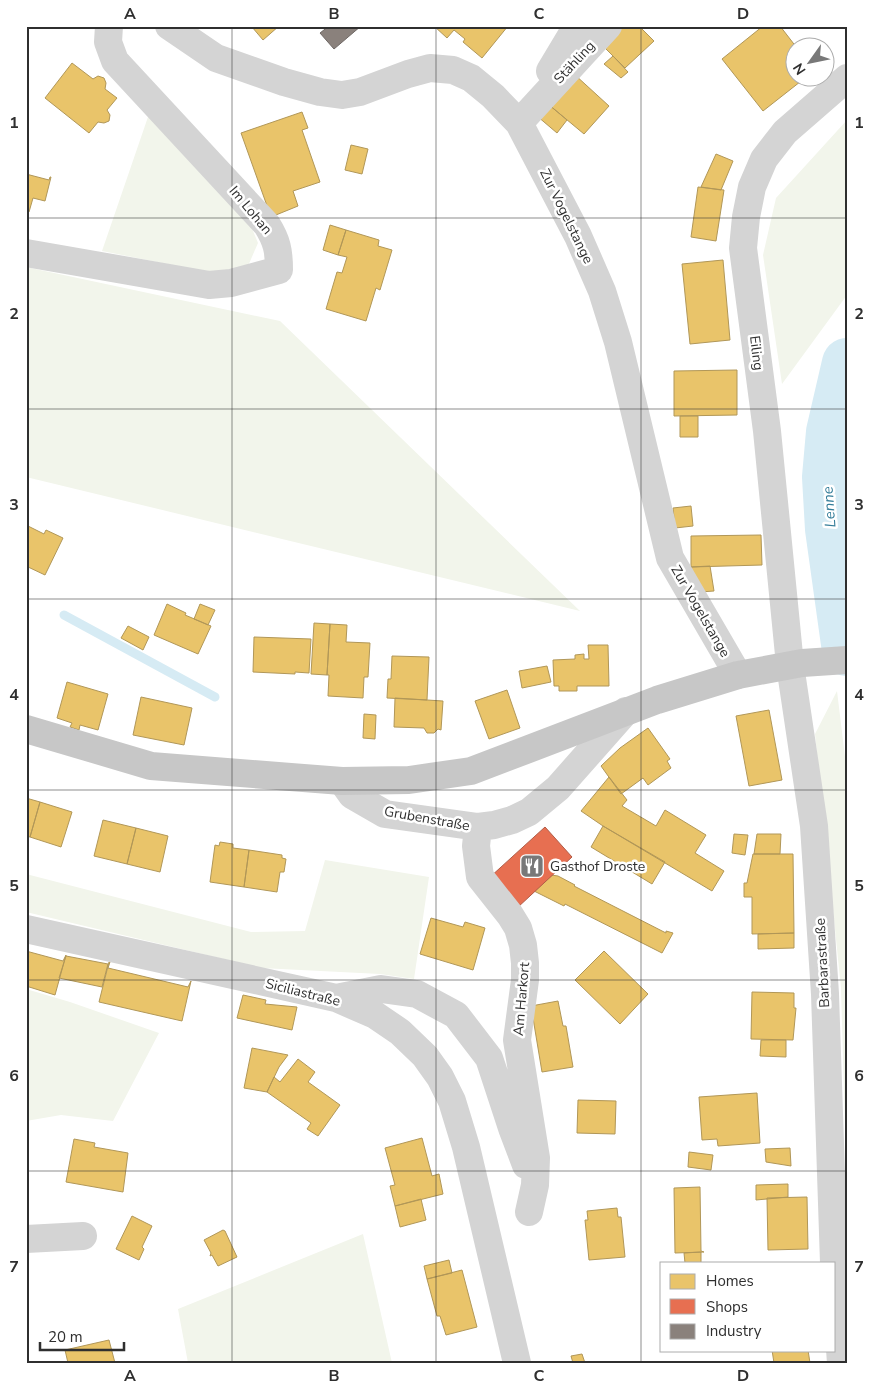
<svg xmlns="http://www.w3.org/2000/svg" width="873" height="1389" font-family="'Nunito Sans',sans-serif">
<style>
.green{fill:#f2f5eb}
.homes{fill:#e9c46a;stroke:#b19758}
.shops{fill:#e76f51;stroke:#b05c47}
.industry{fill:#8a817c;stroke:#6f6865}
.lines{fill:none;stroke-linecap:round;stroke-linejoin:round}
.stream{stroke:#d6ebf4;stroke-width:9}
.river{stroke:#d6ebf4;stroke-width:50}
.minor{stroke:#d4d4d4;stroke-width:28}
.major{stroke:#c7c7c7;stroke-width:28}
.grid{fill:none;stroke:#2f2f2f;stroke-width:1;stroke-opacity:0.55}
.labels{text-anchor:middle;stroke-width:5;stroke-linejoin:round;paint-order:stroke}
.street-label{font-size:14px;fill:#2f2f2f;stroke:#fff}
.poi-label{font-size:14px;fill:#2f2f2f;stroke:#fff;text-anchor:start}
.water-label{font-size:15px;font-style:italic;fill:#347d99;stroke:#fff}
.neatline{fill:none;stroke:#2f2f2f;stroke-width:2}
.grid-label{font-size:16px;text-anchor:middle;font-weight:bold;fill:#2f2f2f}
</style>
<rect width="100%" height="100%" fill="#fff"/>
<path class="green" d="M149,114L246,214L258,243L248,266L217,274L102,251Z
M847,120V295L782,384L763,255L776,198Z
M26,267L280,321L580,611L26,477Z
M837,691L847,773V1195L841,988L815,734Z
M325,860L429,877L414,979L380,974L261,968L26,912V874L251,932L305,931Z
M26,989L70,1002L159,1033L113,1121L61,1115L26,1121Z
M363,1234L392,1363H188L178,1309Z"/>
<path class="homes" d="M253,26H279L263,40L252,27Z
M434,26H508L482,58L463,42L465,39L454,30L447,38Z
M622,26H639L654,41L625,68L602,45Z
M763,26H780L797,48L796,78H805L763,111L722,59Z
M613,56L628,72L621,78L604,64Z
M72,63L93,79L98,76L104,78L106,83L105,89L117,98L107,110L110,115L109,121L104,123L98,122L89,133L45,98Z
M574,74L609,106L584,134L548,104Z
M548,104L567,120L557,133L537,116Z
M302,112L308,128L302,130L320,182L293,191L298,206L271,217L241,133Z
M351,145L368,149L362,174L345,170Z
M716,154L733,161L721,190L701,187Z
M26,174L49,180L50,177H51L45,201L33,198L29,212H26Z
M698,187L724,190L716,241L691,237Z
M330,225L346,230L338,255L323,250Z
M346,230L379,240L378,246L392,250L380,290L376,288L366,321L326,309L337,272L342,273L347,257L338,255Z
M723,260L730,340L690,344L682,264Z
M737,370V415L674,416V371Z
M680,416H698V437H680Z
M691,506L693,526L675,528L673,508Z
M26,525L44,534L46,530L63,538L45,575L26,566Z
M761,535L762,565L691,567V536Z
M710,566L714,591L700,592L694,585L691,567Z
M167,604L186,613L185,615L211,626L198,654L154,635Z
M200,604L215,610L208,625L194,619Z
M314,623L330,624L327,675L311,674Z
M330,624L347,625L346,642L370,643L368,677H364L363,698L328,696L329,675H327Z
M128,626L149,637L143,650L121,638Z
M254,637L311,639L309,673L295,672V674L253,672Z
M588,645H608L609,686H577V691H559V686H554L553,660L575,659V655L584,654V659H589Z
M392,656L429,657L427,700L387,698L388,679H391Z
M547,666L551,682L522,688L519,671Z
M67,682L108,694L98,730L80,725L79,730L70,727L72,723L57,718Z
M507,690L520,728L489,739L475,701Z
M141,697L192,708L184,745L133,735Z
M395,698L443,701L441,730L438,729L434,733H427L424,728L394,727Z
M769,710L782,780L749,786L736,716Z
M364,714L376,715L375,739L363,738Z
M648,728L670,759L667,761L671,768L648,785L643,778L621,794L601,766L620,748Z
M609,777L627,800L622,806L656,826L665,810L706,835L695,853L724,871L712,891L603,826L581,811Z
M26,798L40,802L30,837L26,836Z
M40,802L72,812L61,847L30,837Z
M103,820L136,828L127,864L94,856Z
M603,826L665,862L652,884L591,847Z
M136,828L168,836L160,872L127,864Z
M734,834L748,835L745,855L732,853Z
M757,834H781L780,854H754Z
M220,842L233,844V848L249,850L244,887L210,882L215,845L219,846Z
M249,850L282,855V858L286,859L284,872H280L277,892L244,887Z
M753,854H793L794,933L752,934V897H744V883H747Z
M551,875L558,876L575,885L574,886L666,933V931L673,933L662,953L565,904L564,906L534,891Z
M431,918L463,927L465,922L485,928L473,970L420,954Z
M794,933V948L758,949V934Z
M26,951L63,961L66,955L55,995L26,986Z
M604,951L648,994L620,1024L575,980Z
M66,956L108,964L102,987L59,978Z
M109,962H110L108,968L188,987L191,981L182,1021L99,1002Z
M752,992L794,993V1008H796L793,1040L751,1039Z
M243,995L266,1000L265,1004L297,1007L292,1030L237,1018Z
M558,1001L563,1026H566L573,1067L542,1072L531,1006Z
M761,1040H786V1057L760,1056Z
M252,1048L288,1055L279,1067L267,1092L244,1088Z
M298,1059L315,1072L308,1082L340,1105L318,1136L307,1129L311,1123L267,1092L274,1077L280,1082Z
M757,1093L760,1143L718,1146L717,1139L702,1140L699,1097Z
M578,1100L616,1101L615,1134L577,1133Z
M422,1138L432,1176L439,1174L443,1194L395,1206L390,1186L395,1185L385,1148Z
M74,1139L95,1143L94,1147L128,1153L123,1192L66,1182Z
M790,1148L791,1166L766,1162L765,1149Z
M689,1152L713,1155L711,1170L688,1167Z
M788,1184V1197L756,1200V1185Z
M700,1187L701,1251L704,1252L675,1253L674,1188Z
M807,1197L808,1249L768,1250L767,1198Z
M421,1199L426,1220L400,1227L395,1206Z
M617,1208L618,1217H621L625,1257L589,1260L585,1220H588L587,1211Z
M132,1216L152,1226L142,1247L144,1249L139,1260L116,1249Z
M223,1230L225,1231L237,1257L218,1266L212,1255L210,1256L211,1253L204,1240Z
M701,1252V1263H685L684,1253Z
M449,1260L452,1273L427,1279L424,1266Z
M462,1270L477,1327L446,1335L440,1316H437L427,1279Z
M109,1340L115,1363H68L65,1350Z
M772,1350H808L810,1363H774Z
M582,1354L585,1363H573L571,1356Z"/>
<path class="shops" d="M545,827L572,857L517,908L489,878Z"/>
<path class="industry" d="M329,26H361L334,49L320,33Z"/>
<g class="lines">
<path class="stream" d="M64,615L215,697"/>
<path class="river" d="M847,363L831,432L827,477L830,529L847,651"/>
<path class="minor" d="M169,26L216,58L284,82L320,92L342,95L360,92L408,74L430,68L453,70L471,78L493,96L519,123L578,236L602,291L618,342L670,558L738,675
M550,71L577,26
M519,123L608,26
M26,253L209,285L231,283L279,270C279,251 277,241 267,225L115,61L108,42L109,26
M342,781L352,795L385,814L478,827L494,825L512,820L529,812L558,788L626,711
M478,827L476,846L480,877L510,915L518,928L523,945L525,963V980L517,1040L536,1158L535,1185L529,1212
M26,929L336,998L375,1015L400,1032L425,1056L440,1077L452,1101L466,1147L517,1363
M336,998L381,989L417,994L456,1015L489,1058L512,1128L526,1165
M26,1239L83,1236
M834,1263L825,994L814,826L790,665L767,431L743,248L746,217L752,187L764,159L785,132L847,78
M834,1265L841,1363"/>
<path class="major" d="M26,729L151,766L342,781L409,780L471,771L657,700L738,675L802,663L847,660"/>
</g>
<path class="grid" d="M232,26V1363M436,26V1363M641,26V1363M26,218H847M26,409H847M26,599H847M26,790H847M26,980H847M26,1171H847"/>
<defs>
<g id="restaurant-square" transform="scale(1.25)"><rect x="-9" y="-9" width="18" height="18" rx="4" fill="#787878" stroke="#fff"/><path d="M-5-6h1v4h1v-4h1v4h1v-4h1v5L-1.5 .5V6h-2V.5L-5-1ZM5-6V6H3V1.5H1.5Q1.5-4 5-6Z" fill="#fff"/></g>
</defs>
<g fill-rule="evenodd">
<use href="#restaurant-square" x="532" y="866"/>
</g>
<g class="labels">
<g class="street-label">
<text transform="translate(574 62) rotate(-47)" y="5">Stähling</text>
<text transform="translate(251 210) rotate(50)" y="5">Im Lohan</text>
<text transform="translate(567 216) rotate(64)" y="5">Zur Vogelstange</text>
<text transform="translate(757 353) rotate(83)" y="5">Eiling</text>
<text transform="translate(701 611) rotate(60)" y="5">Zur Vogelstange</text>
<text transform="translate(427 818) rotate(10)" y="5">Grubenstraße</text>
<text transform="translate(822 963) rotate(-93)" y="5">Barbarastraße</text>
<text transform="translate(303 992) rotate(14)" y="5">Siciliastraße</text>
<text transform="translate(521 999) rotate(-85)" y="5">Am Harkort</text>
</g>
<g class="poi-label">
<text x="550" y="871">Gasthof Droste</text>
</g>
<g class="water-label">
<text transform="translate(829 507) rotate(-94)" y="5">Lenne</text>
</g>
</g>
<rect width="873" height="1389" fill="none" stroke="#ffffff" stroke-width="55"/>
<rect x="660" y="1262" width="175" height="90" fill="#ffffff" stroke="#acacac"/>
<rect x="670" y="1274" width="25" height="15" fill="#e9c46a" stroke="#acacac"/>
<text x="706" y="1286" font-size="15" fill="#2f2f2f">Homes</text>
<rect x="670" y="1299" width="25" height="15" fill="#e76f51" stroke="#acacac"/>
<text x="706" y="1312" font-size="15" fill="#2f2f2f">Shops</text>
<rect x="670" y="1324" width="25" height="15" fill="#8a817c" stroke="#acacac"/>
<text x="706" y="1336" font-size="15" fill="#2f2f2f">Industry</text>
<g transform="translate(810 62) rotate(237)"><circle r="24" fill="#ffffff" stroke="#acacac"/>
<path d="M0-4L9 19L0 12L-9 19Z" fill="#787878"/>
<text y="-8" font-size="14" font-weight="bold" text-anchor="middle" fill="#2f2f2f">N</text>
</g>
<path d="M40 1342v8h84v-8" fill="none" stroke="#2f2f2f" stroke-width="2.5"/>
<text x="48" y="1342" font-size="15" fill="#2f2f2f" stroke="#ffffff" stroke-width="4" paint-order="stroke">20 m</text>
<rect x="28" y="28" width="818" height="1334" class="neatline"/>
<g class="grid-label">
<text x="130" y="19">A</text>
<text x="334" y="19">B</text>
<text x="539" y="19">C</text>
<text x="743" y="19">D</text>
<text x="14" y="128">1</text>
<text x="859" y="128">1</text>
<text x="14" y="319">2</text>
<text x="859" y="319">2</text>
<text x="14" y="510">3</text>
<text x="859" y="510">3</text>
<text x="14" y="700">4</text>
<text x="859" y="700">4</text>
<text x="14" y="891">5</text>
<text x="859" y="891">5</text>
<text x="14" y="1081">6</text>
<text x="859" y="1081">6</text>
<text x="14" y="1272">7</text>
<text x="859" y="1272">7</text>
<text x="130" y="1381">A</text>
<text x="334" y="1381">B</text>
<text x="539" y="1381">C</text>
<text x="743" y="1381">D</text>
</g>
</svg>
